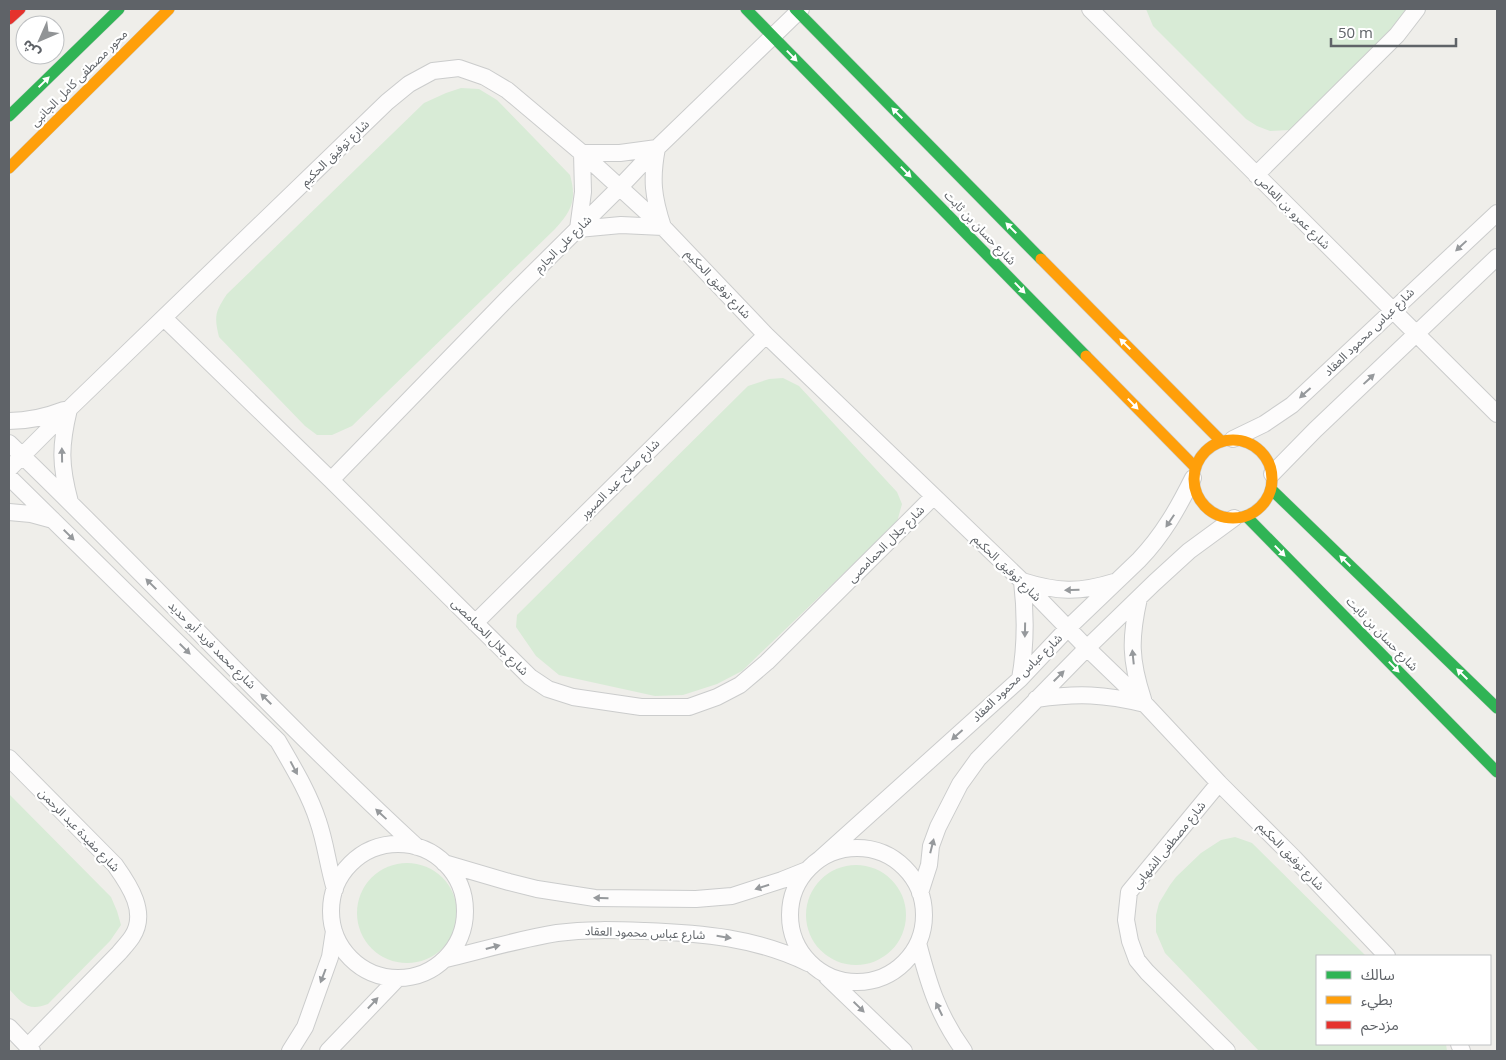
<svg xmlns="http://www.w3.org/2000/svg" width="1506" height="1060" font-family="'Open Sans','Noto Sans Arabic',sans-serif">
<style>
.green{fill:#d8ebd6}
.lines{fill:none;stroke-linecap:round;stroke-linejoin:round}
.street-casing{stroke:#cbcccc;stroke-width:18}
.fast-casing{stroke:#cacacb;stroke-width:12}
.slow-casing{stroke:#cacacb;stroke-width:12}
.jam-casing{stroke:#cacacb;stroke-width:12}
.street{stroke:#fdfcfc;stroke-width:16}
.fast{stroke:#30b455;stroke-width:11}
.slow{stroke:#ff9f0a;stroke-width:11}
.jam{stroke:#e5322d;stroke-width:11}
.oneway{fill:#fff}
.oneway2{fill:#96999c}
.labels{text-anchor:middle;stroke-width:4.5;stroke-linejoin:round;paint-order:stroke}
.street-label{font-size:12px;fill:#5f6368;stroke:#fff}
</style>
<rect width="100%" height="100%" fill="#efeeea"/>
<path class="green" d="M1146,9H1408L1405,17L1290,130L1270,131L1257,126L1246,119L1153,26Z
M461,88L479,89L497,100L570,175C577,200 572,210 555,229L352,426L332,435H317L305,426L219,337C214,316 215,312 227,294L424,103L446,93Z
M783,378L799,386L897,492L902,504L897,522L742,671L717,684L683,695L655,696L559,675L536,656L516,627L517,615L748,386L769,379Z
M9,794L111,897L117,911L121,925L110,941L48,1004C28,1012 22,1003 9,989Z
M1235,837L1252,843L1366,956H1317V1044H1446L1447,1051H1259L1165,953L1156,932V915L1159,903L1170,885L1176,877L1201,853L1221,840Z
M357 913a50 50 0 1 1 100 0a50 50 0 1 1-100 0Z
M806 915a50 50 0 1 1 100 0a50 50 0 1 1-100 0Z"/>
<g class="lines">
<g class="street-casing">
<path id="street" d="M1090,9L1497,414
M657,148C651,179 653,197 663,227L621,225L578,229L583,192L582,153H620Z
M1256,175L1397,35L1417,9
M164,318L331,480L530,677L548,689L573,697L641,707H689L717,697L740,685L767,662L933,497
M69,409C60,446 60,465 70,502
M9,421C29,421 46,417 64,410
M1233,439L1264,424L1292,405L1497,213
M9,443C147,575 276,717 417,847
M9,469L69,409L387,102L409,84L433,71L459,68L485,77L507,90L582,153L663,227L766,335L1022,581L1087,648L1145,704L1219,783L1293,857L1387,956
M1272,474L1315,430L1497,257
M9,477L278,741C293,767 309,793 318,821C326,844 328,867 335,889
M331,480L506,300L619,188L657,148L801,9
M9,512L31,514L53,520
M1139,598C1130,638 1130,660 1143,699
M475,623L766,335
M1020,679C1026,646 1026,615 1022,581C1057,592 1079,593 1114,582
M1036,699C1078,693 1104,694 1145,704
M9,758L115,865C130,886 148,913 132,937C128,943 123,948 119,953L27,1047
M1219,783L1129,892L1126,920L1130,941L1137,960L1147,972L1227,1051
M331 911a67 67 0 1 1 134 0a67 67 0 1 1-134 0Z
M790 915a67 67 0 1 1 134 0a67 67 0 1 1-134 0Z
M820,859L1020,679L1068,628L1139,560C1163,535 1178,508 1193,478
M444,863L509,882L537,889L595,898L696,899L732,896L782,880L807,870
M920,893L929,865L931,846L938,827L960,784L978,759L1087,648L1154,583L1189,551L1234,518
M918,943C929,985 938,1015 964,1051
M446,959C483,950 520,939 557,933C587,929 615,930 645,931C702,933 757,938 808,963
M827,977L904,1051
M9,1027L32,1051
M1459,1044L1462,1051
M290,1051L305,1027L330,957L334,931
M328,1051L397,979"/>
</g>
<g class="fast-casing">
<path id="fast" d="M746,9L1086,356
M795,9L1041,259
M9,116L119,9
M1271,489L1497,708
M1246,516L1497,772"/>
</g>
<g class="slow-casing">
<path id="slow" d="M9,168L169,9
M1041,259L1221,441
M1086,356L1195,467
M1194 479a39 39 0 1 1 78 0a39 39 0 1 1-78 0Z"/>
</g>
<g class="jam-casing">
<path id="jam" d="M9,19L20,9"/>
</g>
<use href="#street" class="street"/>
<use href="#fast" class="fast"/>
<use href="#slow" class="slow"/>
<use href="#jam" class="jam"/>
</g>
<defs><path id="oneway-solid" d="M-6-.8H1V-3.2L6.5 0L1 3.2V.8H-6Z" transform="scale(1.25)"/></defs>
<g class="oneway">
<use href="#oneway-solid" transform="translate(792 56) rotate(46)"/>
<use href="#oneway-solid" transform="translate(44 82) rotate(-44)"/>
<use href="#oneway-solid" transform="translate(897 113) rotate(-135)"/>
<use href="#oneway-solid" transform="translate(906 172) rotate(46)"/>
<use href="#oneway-solid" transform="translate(1011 228) rotate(-135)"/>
<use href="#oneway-solid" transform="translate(1020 288) rotate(46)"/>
<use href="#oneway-solid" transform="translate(1125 344) rotate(-135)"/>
<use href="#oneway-solid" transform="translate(1133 404) rotate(46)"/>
<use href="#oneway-solid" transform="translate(1280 551) rotate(46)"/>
<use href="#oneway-solid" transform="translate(1345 561) rotate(-136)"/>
<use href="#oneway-solid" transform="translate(1394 667) rotate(46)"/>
<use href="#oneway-solid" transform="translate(1462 674) rotate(-136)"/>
</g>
<g class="oneway2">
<use href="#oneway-solid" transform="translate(1461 246) rotate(137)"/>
<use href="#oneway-solid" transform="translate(1369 379) rotate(-43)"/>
<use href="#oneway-solid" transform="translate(1305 393) rotate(138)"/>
<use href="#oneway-solid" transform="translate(62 455) rotate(-91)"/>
<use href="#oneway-solid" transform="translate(1170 521) rotate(124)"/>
<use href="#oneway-solid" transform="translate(69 535) rotate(45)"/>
<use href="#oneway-solid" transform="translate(151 584) rotate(-135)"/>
<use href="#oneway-solid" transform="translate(1072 590) rotate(179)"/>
<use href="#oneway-solid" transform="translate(1025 630) rotate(91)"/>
<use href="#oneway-solid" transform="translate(185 649) rotate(45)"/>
<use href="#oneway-solid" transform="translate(1133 657) rotate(-96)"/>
<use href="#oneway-solid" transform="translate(1059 676) rotate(-45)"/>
<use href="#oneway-solid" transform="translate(266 699) rotate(-135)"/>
<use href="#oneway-solid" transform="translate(957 735) rotate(138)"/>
<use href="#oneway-solid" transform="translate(294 768) rotate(62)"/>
<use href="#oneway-solid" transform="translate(381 814) rotate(-137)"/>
<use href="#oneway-solid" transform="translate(932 846) rotate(-76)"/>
<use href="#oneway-solid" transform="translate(762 887) rotate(162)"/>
<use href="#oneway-solid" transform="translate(601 898) rotate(-178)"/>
<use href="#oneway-solid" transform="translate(724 937) rotate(9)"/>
<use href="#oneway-solid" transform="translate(493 947) rotate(-15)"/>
<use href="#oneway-solid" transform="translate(323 976) rotate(111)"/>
<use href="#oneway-solid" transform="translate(373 1003) rotate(-47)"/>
<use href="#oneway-solid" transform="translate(859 1007) rotate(44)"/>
<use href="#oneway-solid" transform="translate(939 1009) rotate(-116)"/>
</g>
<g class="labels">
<g class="street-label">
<text transform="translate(79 78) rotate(-45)" y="4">محور مصطفى كامل الجانبى</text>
<text transform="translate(335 153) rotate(-44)" y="4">شارع توفيق الحكيم</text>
<text transform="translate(1293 212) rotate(45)" y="4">شارع عمرو بن العاص</text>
<text transform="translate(980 228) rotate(46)" y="4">شارع حسان بن ثابت</text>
<text transform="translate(563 244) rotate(-45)" y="4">شارع على الجارم</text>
<text transform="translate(718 284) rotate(47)" y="4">شارع توفيق الحكيم</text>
<text transform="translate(1369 332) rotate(-44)" y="4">شارع عباس محمود العقاد</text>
<text transform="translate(620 479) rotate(-45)" y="4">شارع صلاح عبد الصبور</text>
<text transform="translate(886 544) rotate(-45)" y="4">شارع جلال الحمامصى</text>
<text transform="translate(1007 568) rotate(44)" y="4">شارع توفيق الحكيم</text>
<text transform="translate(1382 634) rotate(46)" y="4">شارع حسان بن ثابت</text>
<text transform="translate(490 637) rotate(45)" y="4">شارع جلال الحمامصى</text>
<text transform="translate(212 645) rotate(45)" y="4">شارع محمد فريد أبو حديد</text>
<text transform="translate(1017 678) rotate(-44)" y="4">شارع عباس محمود العقاد</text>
<text transform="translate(79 830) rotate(46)" y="4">شارع مفيدة عبد الرحمن</text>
<text transform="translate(1169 845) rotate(-51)" y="4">شارع مصطفى الشهابى</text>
<text transform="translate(1291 856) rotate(46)" y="4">شارع توفيق الحكيم</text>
<text transform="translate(645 933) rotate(2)" y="4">شارع عباس محمود العقاد</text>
</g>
</g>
<rect width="1506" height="1060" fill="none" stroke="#5f6368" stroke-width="20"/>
<rect x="1316" y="955" width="175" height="90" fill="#ffffff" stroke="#bfc1c3"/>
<rect x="1326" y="971" width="25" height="8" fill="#30b455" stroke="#bfc1c3"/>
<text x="1361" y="980" font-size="15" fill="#5f6368">سالك</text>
<rect x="1326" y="996" width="25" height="8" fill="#ff9f0a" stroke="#bfc1c3"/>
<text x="1361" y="1005" font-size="15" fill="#5f6368">بطيء</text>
<rect x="1326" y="1021" width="25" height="8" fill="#e5322d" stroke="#bfc1c3"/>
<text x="1361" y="1030" font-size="15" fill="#5f6368">مزدحم</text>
<g transform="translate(40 40) rotate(225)"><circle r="24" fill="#ffffff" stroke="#bfc1c3"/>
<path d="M0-4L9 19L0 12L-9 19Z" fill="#919496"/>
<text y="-8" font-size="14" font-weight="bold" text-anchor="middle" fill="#5f6368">ش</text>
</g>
<path d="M1331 38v8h125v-8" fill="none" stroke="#5f6368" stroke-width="2.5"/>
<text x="1338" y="38" font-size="15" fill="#5f6368" stroke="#ffffff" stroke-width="4" paint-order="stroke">50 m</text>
</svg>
